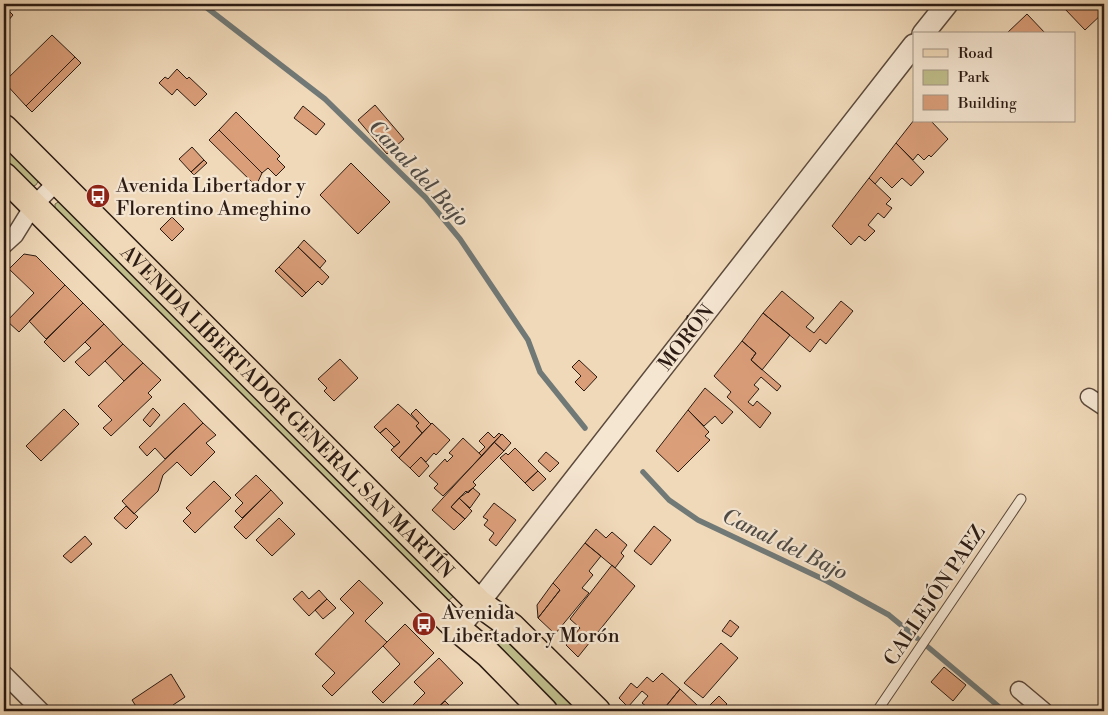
<svg xmlns="http://www.w3.org/2000/svg" width="1108" height="715" font-family="'Libre Bodoni',serif">
<style>
.green{fill:#bfbe8b;stroke:#756c4f}
.lines{fill:none;stroke-linecap:round;stroke-linejoin:round}
.stream{stroke:#717977;stroke-width:5.5}
.building{fill:#da9e79;stroke:#2b1b13}
.service-casing{stroke:#5c4a3c;stroke-width:11}
.minor-casing{stroke:#5c4a3c;stroke-width:19}
.tertiary-casing{stroke:#5c4a3c;stroke-width:24}
.primary-casing{stroke:#2b1b13;stroke-width:29}
.service{stroke:#f5e6d2;stroke-width:9}
.minor{stroke:#f5e6d2;stroke-width:16}
.tertiary{stroke:#f5e6d2;stroke-width:21}
.primary{stroke:#f0d9b9;stroke-width:26}
.labels{text-anchor:middle;stroke-width:4.5;stroke-linejoin:round;paint-order:stroke}
.poi-label{font-size:20px;fill:#2b1b13;stroke:#f5e6d2;text-anchor:start}
.street-label{font-size:20px;fill:#2b1b13;stroke:#f5e6d2}
.water-label{font-size:21px;font-style:italic;fill:#4e4a45;stroke:#f5e6d2}
</style>
<rect width="100%" height="100%" fill="#f0d9b9"/>
<filter id="stains"><feTurbulence type="fractalNoise" baseFrequency=".004" numOctaves="4"/><feColorMatrix values="0 0 0 0 .2 0 0 0 0 .09 0 0 0 0 .02 0 0 0 .5 -.17"/></filter>
<radialGradient id="worn" r=".72"><stop offset=".6" stop-color="#630" stop-opacity="0"/><stop offset="1" stop-color="#630" stop-opacity=".3"/></radialGradient>
<path class="green" d="M4,141L39,180L36,185L30,187L4,160Z
M60,201L455,595L448,601L55,211V204Z
M495,628L580,711H560L489,640L488,632Z"/>
<g class="lines">
<path class="stream" d="M202,4L325,99L426,198L460,239L528,340L540,372L585,428
M643,472L669,500L698,520L827,581L889,615L917,638
M928,647L1004,711"/>
</g>
<path class="building" d="M1068,4H1100L1104,12L1085,30L1064,8Z
M7,9L13,15L7,22L4,19V13Z
M1027,14L1046,34H1006Z
M52,35L75,57L26,106L4,82Z
M75,57L81,63L32,112L26,106Z
M177,69L187,79L189,77L207,94L195,106L177,89L172,95L159,83L165,77L168,79Z
M375,105L404,139L387,154L358,120Z
M303,106L325,124L316,135L294,118Z
M236,112L280,156L277,159L285,167L276,176L268,168L262,173L219,130Z
M914,120L931,121L948,139L931,157L929,155L924,160L918,154L913,160L896,143Z
M219,130L262,173L256,186L209,140Z
M896,143L924,172L911,186L902,178L892,188L881,177L875,184L869,178Z
M192,147L204,160L191,172L179,159Z
M204,160L207,163L194,175L191,172Z
M351,163L390,202L358,234L320,195Z
M869,178L891,199L886,204L892,208L884,218L878,213L868,225L875,231L865,241L859,236L851,245L832,226Z
M172,217L184,229L172,241L160,229Z
M304,240L326,261L320,268L298,247Z
M298,247L329,277L322,285L318,281L306,293L279,267Z
M24,254L36,256L65,285L19,332L7,321L34,293L9,269Z
M279,267L306,293L302,297L275,271Z
M65,285L83,303L46,339L29,321Z
M782,291L814,318L806,327L814,333L841,301L853,311L826,344L820,339L810,352L763,313Z
M83,303L104,324L64,362L44,342Z
M763,313L790,335L762,370L751,360L756,353L742,341Z
M104,324L123,344L89,376L75,362L91,348L85,342Z
M742,341L756,353L751,360L781,386L777,391L761,377L754,385L759,389L748,402L753,406L757,401L771,413L760,428L727,397L731,392L714,376Z
M123,344L143,363L124,381L105,361Z
M340,359L358,378L334,401L324,391L327,388L318,379Z
M579,360L597,377L584,391L575,382L581,376L572,367Z
M143,363L161,380L148,393L152,397L111,436L103,428L112,420L98,406Z
M705,388L733,412L722,424L715,416L704,426L688,410Z
M184,403L203,423L165,459L155,448L147,456L139,447Z
M398,404L419,423L416,426L422,433L399,458L391,450L400,442L386,428L380,433L374,427Z
M153,408L160,415L150,427L143,420Z
M64,409L79,424L41,461L26,446Z
M416,409L431,424L422,433L416,426L419,423L411,414Z
M688,410L709,432L705,436L710,440L678,472L656,451Z
M203,423L216,435L206,443L215,452L191,476L177,462L163,475L158,491L134,514L122,501Z
M432,423L450,440L436,455L434,453L426,462L421,457L410,468L399,458Z
M386,428L400,442L394,447L380,433Z
M488,432L494,438L499,433L501,435L482,456L479,453L485,447L479,441Z
M502,434L511,443L504,451L494,442Z
M463,438L482,456L443,496L434,488L438,484L429,476L445,459L447,462L453,456L449,453Z
M494,442L504,451L473,482L476,485L468,493L466,491L451,507L465,519L454,530L432,510Z
M515,448L538,471L525,483L500,458L506,453L508,455Z
M546,452L559,463L550,472L538,461Z
M421,457L429,466L419,477L410,468Z
M538,471L546,479L533,491L525,483Z
M256,475L271,490L242,518L235,511L243,503L235,495Z
M214,481L231,498L195,533L183,521L191,513L186,508Z
M473,488L480,494L470,508L459,498Z
M271,490L283,503L246,539L234,527Z
M459,498L472,511L465,519L451,507Z
M494,503L516,520L496,546L489,540L494,533L484,525L488,520L483,517Z
M126,506L138,517L126,529L114,518Z
M279,518L295,534L272,556L256,540Z
M654,526L671,540L651,565L634,551Z
M596,529L606,538L612,532L627,545L621,553L624,556L615,568L585,543Z
M85,536L92,544L71,563L63,556Z
M585,543L601,556L589,571L593,575L582,588L589,593L555,634L538,618L560,590L553,583Z
M612,565L635,586L578,657L566,645L580,628L570,619Z
M359,580L383,603L365,621L387,642L332,696L322,686L335,673L315,654L354,613L340,599Z
M553,583L560,590L538,618L537,605Z
M319,590L327,599L309,616L293,599L302,591L309,599Z
M327,599L336,608L323,619L315,610Z
M730,620L739,627L731,637L722,631Z
M405,624L434,653L383,703L372,692L400,664L383,646Z
M721,643L738,658L703,698L684,683Z
M439,658L463,683L434,711H407L425,693L414,682Z
M944,667L966,685L953,701L931,682Z
M662,673L680,689L662,711H652L642,703L648,696L642,691L628,707L619,698L631,683L637,688L647,677L653,682Z
M171,674L185,697L173,705L177,711H139L132,700Z
M680,689L697,705L691,711H662Z
M719,696L727,704L720,711H704Z
M445,701L455,711H435Z"/>
<g class="lines">
<g class="service-casing">
<path id="service" d="M877,711L1021,499"/>
</g>
<g class="minor-casing">
<path id="minor" d="M4,245L15,235L33,206L57,182
M1089,397L1104,407
M4,674L41,711
M1019,690L1044,711"/>
</g>
<g class="tertiary-casing">
<g id="tertiary">
<path d="M923,34L947,4"/>
<path id="s1" d="M458,629L914,45"/>
</g>
</g>
<g class="primary-casing">
<g id="primary">
<path id="s2" d="M4,128L479,603L512,627L597,711"/>
<path d="M4,176L458,629L488,654L544,711"/>
</g>
</g>
<use href="#service" class="service"/>
<use href="#minor" class="minor"/>
<use href="#tertiary" class="tertiary"/>
<use href="#primary" class="primary"/>
</g>
<defs>
<g id="bus-disc" transform="scale(1.25)"><circle r="9.5" fill="#8f2418" stroke="#f5e6d2"/><path d="M-5-6H5V4H4V6H2V4H-2V6H-4V4H-5ZM-3.5-4V0h7V-4ZM-3.5 1.2v1.5H-2V1.2ZM2 1.2v1.5H3.5V1.2Z" fill="#fff"/></g>
</defs>
<g fill-rule="evenodd">
<use href="#bus-disc" x="98" y="196"/>
<use href="#bus-disc" x="424" y="624"/>
</g>
<g class="labels">
<g class="poi-label">
<text x="116" y="192">Avenida Libertador y<tspan x="116" dy="23">Florentino Ameghino</tspan></text>
<text x="442" y="619">Avenida<tspan x="442" dy="23">Libertador y Morón</tspan></text>
</g>
<g class="street-label">
<text dy="7" stroke="none"><textPath href="#s1" startOffset="370">MORÓN</textPath></text>
<text dy="7" stroke="none"><textPath href="#s2" startOffset="401">AVENIDA LIBERTADOR GENERAL SAN MARTÍN</textPath></text>
<text transform="translate(934 595) rotate(-56)" y="7">CALLEJÓN PAEZ</text>
</g>
<g class="water-label">
<text transform="translate(419 173) rotate(47)" y="7">Canal del Bajo</text>
<text transform="translate(785 544) rotate(26)" y="7">Canal del Bajo</text>
</g>
</g>
<rect width="1108" height="715" fill="none" stroke="#f0d9b9" stroke-width="20"/>
<rect x="5" y="5" width="1098" height="705" fill="none" stroke="#2b1b13" stroke-width="2.5"/>
<rect x="10" y="10" width="1088" height="695" fill="none" stroke="#2b1b13"/>
<rect x="913" y="32" width="162" height="90" fill="#f5e6d2" stroke="#a49586"/>
<rect x="923" y="49" width="25" height="8" fill="#f0d9b9" stroke="#a49586"/>
<text x="958" y="58" font-size="15" fill="#2b1b13">Road</text>
<rect x="923" y="70" width="25" height="15" fill="#bfbe8b" stroke="#a49586"/>
<text x="958" y="82" font-size="15" fill="#2b1b13">Park</text>
<rect x="923" y="95" width="25" height="15" fill="#da9e79" stroke="#a49586"/>
<text x="958" y="108" font-size="15" fill="#2b1b13">Building</text>
<rect width="100%" height="100%" filter="url(#stains)"/>
<rect width="100%" height="100%" fill="url(#worn)"/>
</svg>
